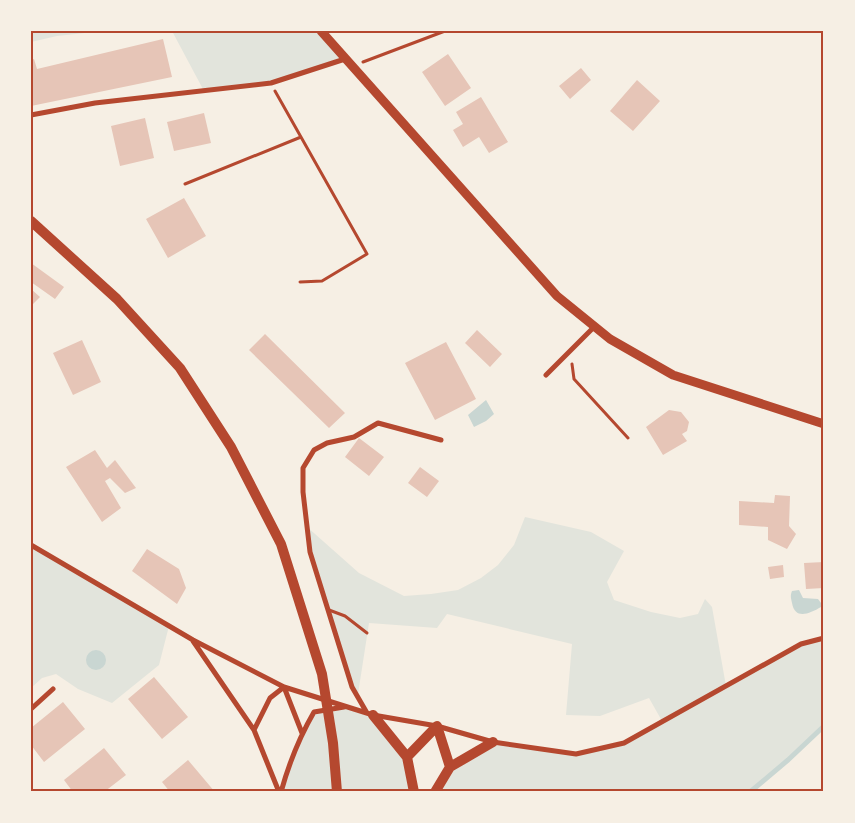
<svg xmlns="http://www.w3.org/2000/svg" width="855" height="823" font-family="Quicksand,sans-serif">
<style>
.green{fill:#e2e4dc}
.water{fill:#c9d6d2}
.lines{fill:none;stroke-linecap:round;stroke-linejoin:round}
.stream{stroke:#c9d6d2;stroke-width:5}
.building{fill:#e6c5b7}
.path{stroke:#b5482f;stroke-width:3}
.service{stroke:#b5482f;stroke-width:3}
.minor{stroke:#b5482f;stroke-width:5}
.tertiary{stroke:#b5482f;stroke-width:9}
.primary{stroke:#b5482f;stroke-width:10}
.neatline{fill:none;stroke:#b5482f;stroke-width:2}
</style>
<rect width="100%" height="100%" fill="#f6efe4"/>
<path class="green" d="M31,31H103L57,36L31,42Z
M172,31H321L345,59L271,83L204,91Z
M525,517L591,532L624,551L607,582L614,600L651,612L680,618L698,614L705,599L712,607L726,686L801,644L824,638V726L788,760L750,792H435L450,767L493,742L576,754L624,743L662,721L649,698L600,716L566,715L572,644L447,614L437,628L369,623L358,694L352,687L310,552L306,526L359,573L404,596L431,594L458,590L481,578L498,565L514,545Z
M31,545L169,626L159,665L112,703L78,689L56,674L42,678L31,688Z
M346,707L373,715L407,757L414,792H281L291,758L314,712Z"/>
<path class="water" d="M486,400L494,414L486,421L474,427L468,415Z
M799,590L803,598L818,599L821,603V607C809,614 795,620 792,603C791,598 790,596 792,591Z
M86 660a10 10 0 1 1 20 0a10 10 0 1 1-20 0Z"/>
<g class="lines">
<path class="stream" d="M750,792L788,760L824,726"/>
</g>
<path class="building" d="M163,39L172,77L31,106V60L34,59L37,69Z
M448,54L471,88L445,106L422,72Z
M581,68L591,80L570,99L559,86Z
M637,80L660,101L633,131L610,111Z
M481,97L508,142L489,153L479,137L463,147L453,130L463,124L456,112Z
M204,113L211,143L174,151L167,122Z
M145,118L154,158L120,166L111,126Z
M184,198L206,236L168,258L146,219Z
M31,263L64,287L55,299L31,282Z
M31,289L40,297L31,306Z
M477,330L502,354L490,367L465,343Z
M265,334L345,413L329,428L249,350Z
M82,340L101,382L73,395L53,353Z
M446,342L476,399L435,420L405,363Z
M669,410L681,412L689,422L687,431L682,434L687,441L663,455L646,427Z
M359,438L384,457L369,476L345,457Z
M95,450L107,468L115,460L136,488L125,493L110,478L105,481L121,508L102,522L66,467Z
M420,467L439,481L427,497L408,483Z
M775,495L790,496L789,526L796,534L787,549L768,540V527L739,525V501L774,503Z
M147,549L179,569L186,588L177,604L132,571Z
M824,562V588L806,589L804,563Z
M783,565L784,577L770,579L768,567Z
M154,677L188,717L162,739L128,699Z
M63,702L85,729L44,762L31,745V728Z
M104,748L126,775L104,792H73L64,780Z
M188,760L215,792H170L162,782Z"/>
<g class="lines">
<path class="path" d="M363,62L445,31
M275,91L367,254L322,281L300,282
M185,184L301,137
M572,364L574,379L628,438"/>
<path class="service" d="M329,610L345,616L367,633"/>
<path class="minor" d="M31,115L95,103L271,83L345,59
M546,375L594,327
M31,545L193,640L284,687L373,715L437,726L493,742L576,754L624,743L801,644L824,638
M193,641L254,730L279,792
M284,687L302,733
M31,709L53,689
M367,713L352,687L310,552L303,492V468L314,450L327,443L354,437L378,423L441,440
M254,730L270,698L284,687
M281,792C289,763 299,738 314,712L344,707"/>
<path class="tertiary" d="M321,31L557,296L610,339L673,375L824,424"/>
<path class="primary" d="M31,221L117,299L180,368L231,447L281,544L322,674L333,743L337,792
M373,715L407,757L414,792
M407,757L437,726L450,767
M435,792L450,767L493,742"/>
</g>
<rect width="855" height="823" fill="none" stroke="#f6efe4" stroke-width="65"/>
<rect x="32" y="32" width="790" height="758" class="neatline"/>
</svg>
